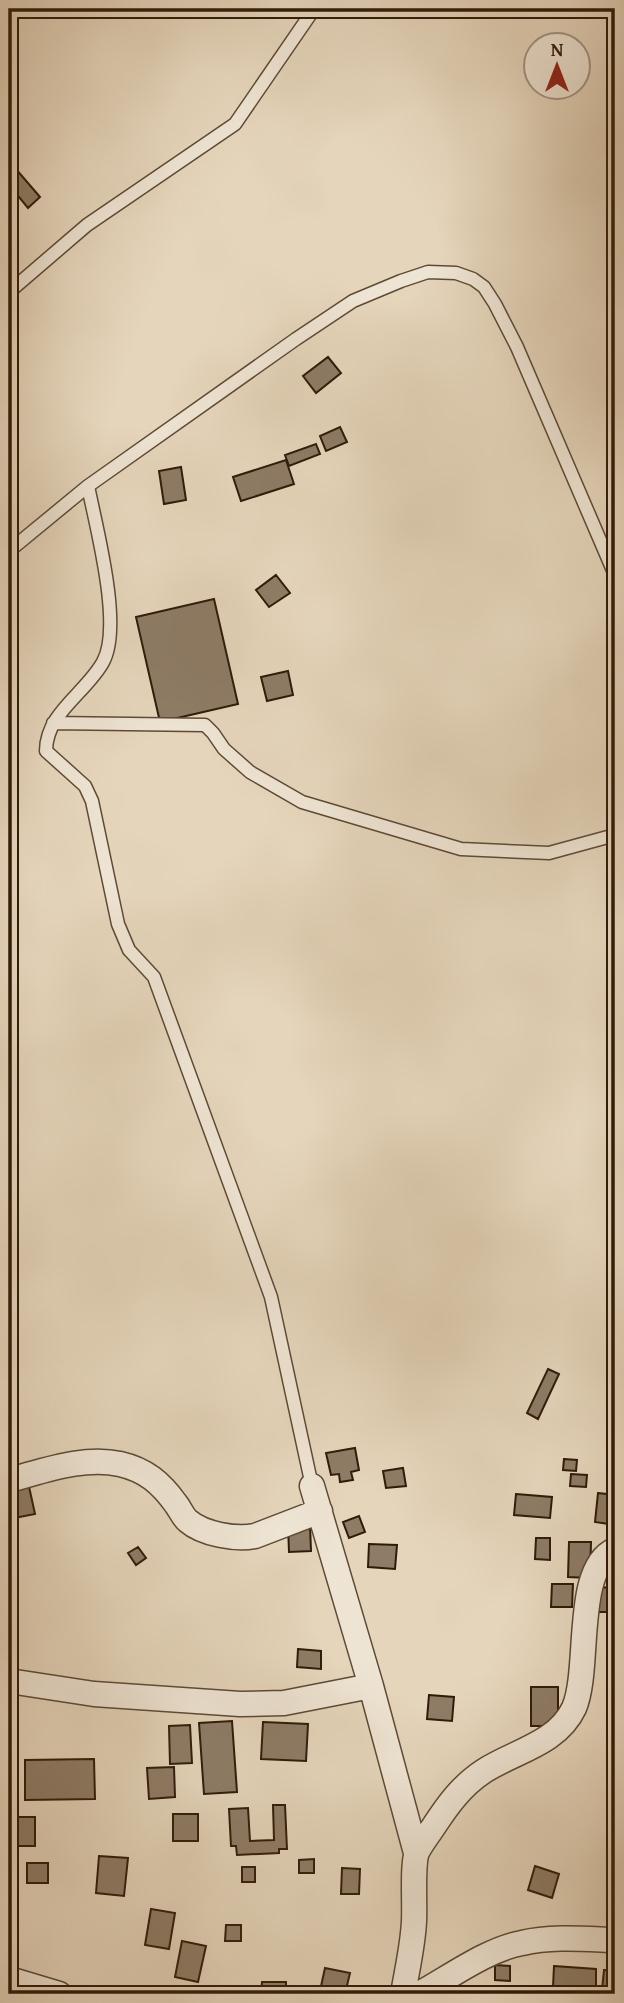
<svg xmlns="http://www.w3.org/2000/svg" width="624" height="2003" font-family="'Gentium Book Plus',serif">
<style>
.building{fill:#8e7c66;stroke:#301b0a;stroke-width:2}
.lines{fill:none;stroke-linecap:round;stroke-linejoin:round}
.service-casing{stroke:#5d4a36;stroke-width:15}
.minor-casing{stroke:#5d4a36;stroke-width:27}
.service{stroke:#eee4d3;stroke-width:12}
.minor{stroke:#eee4d3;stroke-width:24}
</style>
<rect width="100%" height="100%" fill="#e5d5bb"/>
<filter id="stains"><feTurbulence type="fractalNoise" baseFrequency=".00286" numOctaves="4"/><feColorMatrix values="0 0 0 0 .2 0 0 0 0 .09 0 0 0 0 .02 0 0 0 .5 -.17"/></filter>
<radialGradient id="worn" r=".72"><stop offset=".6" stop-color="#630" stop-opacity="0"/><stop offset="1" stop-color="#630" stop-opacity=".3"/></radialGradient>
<path class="building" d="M9,161L40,197L28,208L9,185Z
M328,357L341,373L316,393L303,376Z
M340,427L347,442L326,451L320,436Z
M316,444L320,454L289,466L285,455Z
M286,460L294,484L241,501L233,477Z
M181,467L186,500L164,504L159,471Z
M276,575L290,593L269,607L256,590Z
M214,599L238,704L160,722L136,617Z
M288,671L293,695L267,701L261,677Z
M548,1369L559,1374L538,1419L527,1413Z
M355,1448L359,1470L351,1472L353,1480L340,1482L339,1474L331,1475L326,1453Z
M564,1459L577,1460L576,1471L563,1470Z
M403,1468L406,1486L386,1488L383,1471Z
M571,1474L587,1475L586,1487L570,1486Z
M28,1482L35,1514L9,1519V1486Z
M598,1493L615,1495V1525L595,1522Z
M516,1494L552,1497L550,1518L514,1515Z
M359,1516L365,1532L349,1538L343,1522Z
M310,1525L311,1551L289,1552L288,1526Z
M536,1538H550V1560L535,1559Z
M569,1542H591L590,1578L568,1577Z
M369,1544L397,1545L395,1569L368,1567Z
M138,1547L146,1558L136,1565L128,1553Z
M552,1584H573L572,1607H551Z
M596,1587L615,1588V1612H596Z
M298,1649L321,1651V1669L297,1667Z
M531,1687H558V1726H531Z
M429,1695L454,1697L452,1721L427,1719Z
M232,1721L237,1792L204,1794L199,1723Z
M263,1722L308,1724L306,1761L261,1759Z
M190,1725L192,1763L170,1764L169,1726Z
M94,1759L95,1799L25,1800V1760Z
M174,1767L175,1797L149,1799L147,1768Z
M273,1805H285L287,1849H279V1853L237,1855L236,1846H231L229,1809L248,1808L250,1841L274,1840Z
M173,1814H198V1841H173Z
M9,1817H35V1846H9Z
M99,1856L128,1858L124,1896L96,1893Z
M314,1859V1873H299V1860Z
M27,1863H48V1883H27Z
M535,1866L559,1874L552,1898L528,1890Z
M242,1867H255V1882H242Z
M342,1868L360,1869L359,1894H341Z
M151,1909L175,1913L169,1949L145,1945Z
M226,1925H241V1941H225Z
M182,1941L206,1946L198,1982L175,1977Z
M495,1965L510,1966V1981L495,1980Z
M554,1966L596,1969V1989L553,1987Z
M325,1968L350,1973L345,1994L320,1991Z
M604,1970L615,1971V1992L602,1990Z
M262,1982H286V1994H261Z"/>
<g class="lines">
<g class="service-casing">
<path id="service" d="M9,292L87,225L235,124L314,9
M88,486C96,527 123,626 103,662C86,693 46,713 46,751L85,786L92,801L118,924L129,950L154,977L271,1297L312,1486
M9,551L88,486L296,339L353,301L401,281L428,272L456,273L473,279L484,287L495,304L517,347L615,575
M53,723L205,725L213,733L224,749L250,772L302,802L461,849L549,853L615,835"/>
</g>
<g class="minor-casing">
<path id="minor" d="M9,1480C44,1471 83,1456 120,1464C146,1470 161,1483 176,1504C180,1509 183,1517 188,1521C203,1534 236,1540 255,1536L320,1511
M312,1486L371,1686L416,1853
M9,1681L94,1694L240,1704L284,1703L371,1686
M9,1979L59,1994
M403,1994C407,1970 413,1945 414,1921C415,1904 412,1865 417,1852C421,1844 427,1836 432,1829C447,1806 461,1786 484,1771C515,1751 557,1744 574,1708C591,1669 573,1568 615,1550
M419,1994C450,1977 488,1949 522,1943C552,1936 585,1939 615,1940"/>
</g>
<use href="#service" class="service"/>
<use href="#minor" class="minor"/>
</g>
<rect width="624" height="2003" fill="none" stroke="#e5d5bb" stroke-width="35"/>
<rect x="10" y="10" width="603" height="1982" fill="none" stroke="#301b0a" stroke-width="3.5"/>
<rect x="18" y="18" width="589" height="1968" fill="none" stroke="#301b0a" stroke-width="2"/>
<g transform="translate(557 66)"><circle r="33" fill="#eee4d3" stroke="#a29483" stroke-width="2"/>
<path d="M0-5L12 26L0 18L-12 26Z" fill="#8f2418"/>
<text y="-10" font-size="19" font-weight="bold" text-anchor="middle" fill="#301b0a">N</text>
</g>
<rect width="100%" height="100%" filter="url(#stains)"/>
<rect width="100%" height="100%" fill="url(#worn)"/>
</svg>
